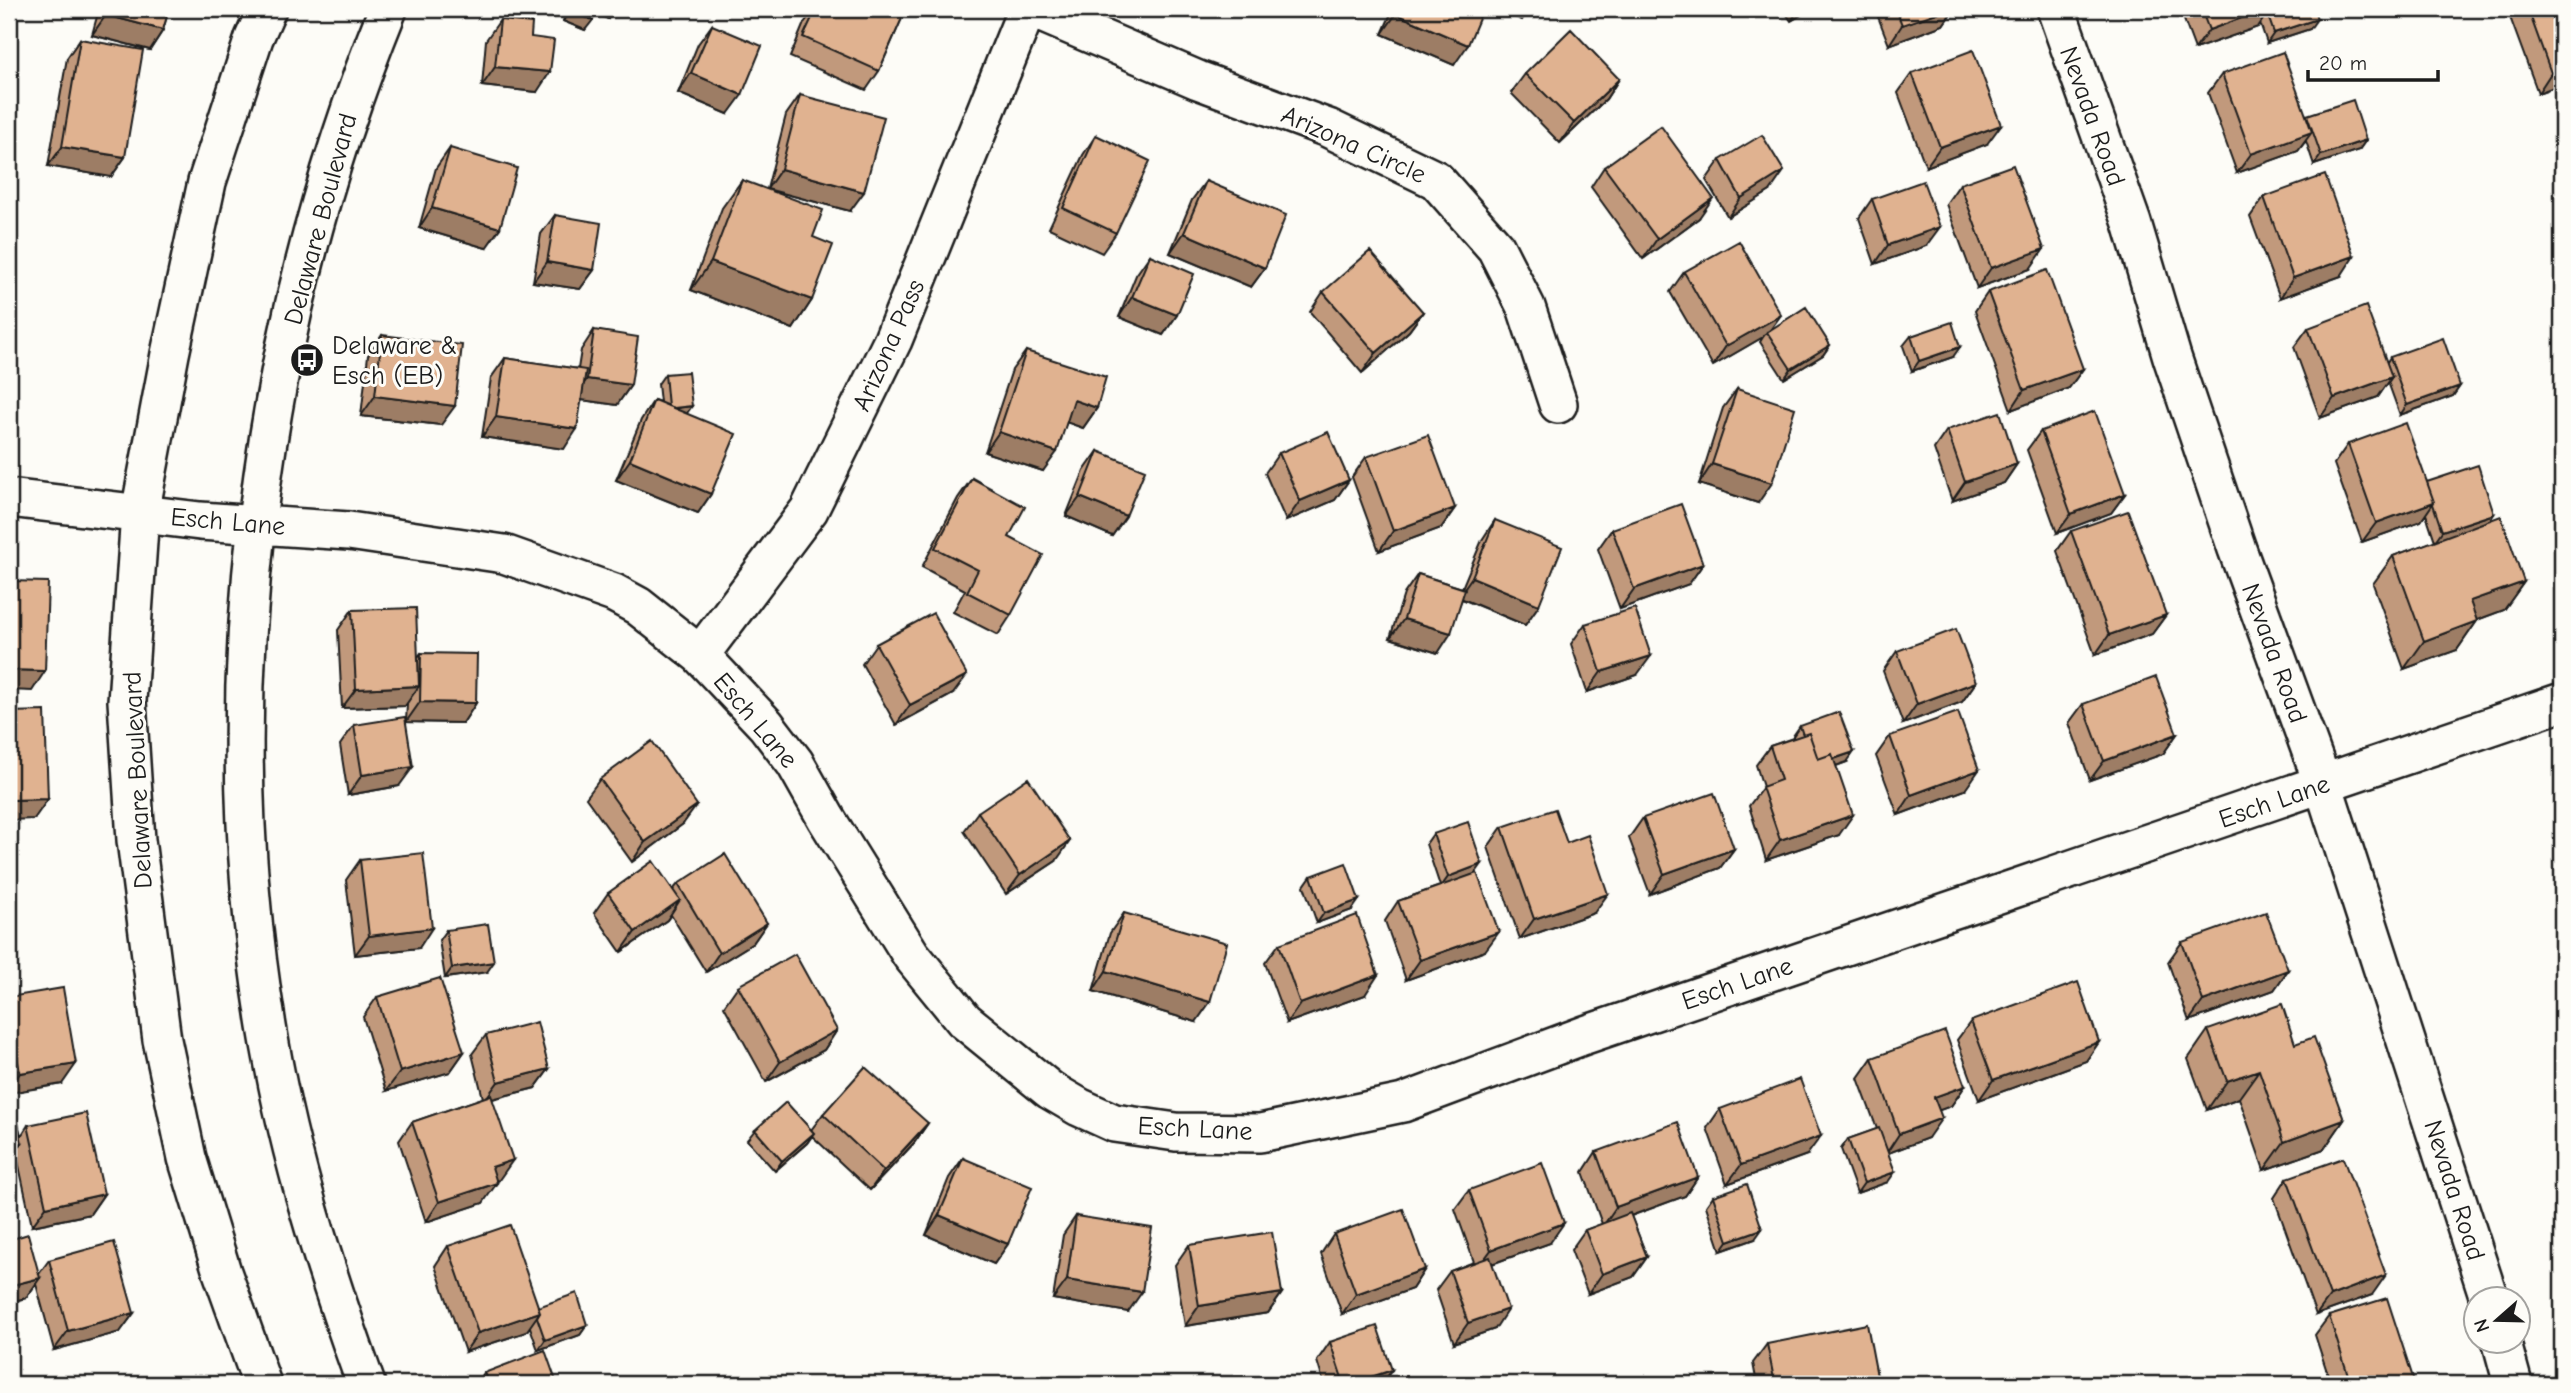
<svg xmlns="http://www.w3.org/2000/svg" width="2571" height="1393" font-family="'Comic Neue',sans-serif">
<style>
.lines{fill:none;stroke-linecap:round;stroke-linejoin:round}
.minor-casing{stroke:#1c1c1c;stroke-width:42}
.minor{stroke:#fdfcf7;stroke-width:37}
.wall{fill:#c1997c;stroke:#1c1c1c;stroke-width:2}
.shaded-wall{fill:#9d7d65;stroke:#1c1c1c;stroke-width:2}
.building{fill:#e0b290;stroke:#1c1c1c;stroke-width:2}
.labels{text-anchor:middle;stroke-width:6;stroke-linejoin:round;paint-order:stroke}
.street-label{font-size:26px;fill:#1c1c1c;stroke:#fdfcf7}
.poi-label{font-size:26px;fill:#1c1c1c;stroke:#fdfcf7;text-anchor:start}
</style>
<rect width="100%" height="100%" fill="#fdfcf7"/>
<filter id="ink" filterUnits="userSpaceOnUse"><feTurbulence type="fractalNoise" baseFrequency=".0143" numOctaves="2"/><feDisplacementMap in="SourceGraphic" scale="14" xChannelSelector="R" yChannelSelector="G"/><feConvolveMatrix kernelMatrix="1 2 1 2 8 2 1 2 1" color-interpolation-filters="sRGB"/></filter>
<g filter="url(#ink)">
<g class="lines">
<g class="minor-casing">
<path id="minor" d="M1032,9L1198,80L1328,128L1436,180L1496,248L1526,307L1558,404
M2056,9L2132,223L2172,357L2237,549L2323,784L2489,1298
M9,498L200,521L349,531L504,554L614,593L638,606L700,655L766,725L795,763L826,818L911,955L964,1020L1050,1090L1079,1107L1114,1123L1176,1132L1260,1133L1403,1103L1585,1035L2562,702
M700,655L809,510L893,340L1027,9
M2501,1340L2513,1384
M262,1384L222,1272L187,1158L162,1040L136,840L127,701L140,513L170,354L207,182L254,38L267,9
M366,1384C326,1273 290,1160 270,1044C210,700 257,331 388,9"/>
</g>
<use href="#minor" class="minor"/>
</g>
<path class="wall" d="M99,9H169L163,30L150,50L92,35Z
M568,9H615L608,19L595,13L585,30L563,21Z
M815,9H829L836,12L837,9H906L879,71L866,90L790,57L804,23Z
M1331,9H1349L1345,15Z
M1393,9H1483L1454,65L1382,34Z
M1783,9H1811L1791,21Z
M1875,9H1954L1943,25L1889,45Z
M2180,9H2314L2310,29L2267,43L2260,23L2258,27L2195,49Z
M2507,9H2562V84L2538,93Z
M500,20L531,37L537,92L482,86L486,40Z
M712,25L728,114L678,93L698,44Z
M80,39L125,157L111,177L48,166L67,58Z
M1912,73L1987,144L1926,167L1898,93Z
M1525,74L1619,79L1606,99L1560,143L1511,93Z
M2222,74L2307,116V115L2366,140L2359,150L2314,165L2306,141L2298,151L2237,173L2208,93Z
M800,95L850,211L767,189L786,115Z
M2562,132V169L2553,144Z
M1096,135L1116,233L1102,253L1049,228L1083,155Z
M450,148L486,248L419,228L436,168Z
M1720,160L1770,191L1728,217L1706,180Z
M1604,167L1699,218L1643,259L1591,187Z
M742,180L812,300L793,329L691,290L722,208Z
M1206,181L1265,268L1251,287L1170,253L1192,200Z
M1960,184L2030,269L1977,288L1946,204Z
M2264,197L2341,276L2280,298L2250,217Z
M1872,199L1926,246L1875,264L1859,218Z
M555,215L594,270L580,289L533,282L541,234Z
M1150,255L1177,315L1163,335L1119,317L1136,275Z
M1684,272L1771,329L1830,345L1823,355L1784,379L1760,342L1763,337L1713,366L1670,292Z
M1323,292L1423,312L1409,331L1362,373L1310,312Z
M1988,292L2083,369L2069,388L2011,410L1975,311Z
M2308,328L2387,362L2390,357L2460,386L2453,396L2400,415L2388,382L2378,397L2320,418L2294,347Z
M594,330L631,385L617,405L582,400L564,449L482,437L491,378L505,358L578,369L581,350Z
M382,335L441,425L361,416L368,355Z
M1911,336L1953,357L1912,371L1903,346Z
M1026,351L1097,408L1083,428L1067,422L1043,471L985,452L1012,370Z
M665,374L687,414L711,494L698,513L616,480L641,420L654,400L660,402L658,384Z
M1737,389L1758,503L1699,484L1723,408Z
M1947,430L2017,464L2004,483L1952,501L1934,449Z
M2041,431L2125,494L2111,513L2057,533L2027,450Z
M2348,444L2494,514L2489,521L2524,582L2504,610L2477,620V621L2457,650L2404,669L2373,584L2393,556L2435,541L2426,514L2421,521L2362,542L2334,464Z
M1098,451L1126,516L1112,536L1066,516L1084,471Z
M1279,453L1349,480L1335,500L1286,521L1265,473Z
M1366,457L1455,508L1441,528L1379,551L1352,477Z
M972,478L1009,537L1011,615L998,635L953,612L965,590L922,567L958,498Z
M1495,520L1539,605L1525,625L1462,599L1438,653L1390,638L1404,594L1418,574L1462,588L1482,540Z
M1612,529L1703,564L1689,584L1620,609L1598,549Z
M2071,531L2166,615L2152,634L2095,655L2057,551Z
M352,610L418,657L421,653L476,703L463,723L406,722L407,704L405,706L342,708L338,630Z
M1585,624L1637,675L1587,692L1571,644Z
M876,644L953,694L896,725L862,664Z
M1897,651L1976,682L1962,702L1903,724L1883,671Z
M2083,704L2177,734L2163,754L2090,780L2069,723Z
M354,725L399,786L348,795L340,745Z
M1800,726L1847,762L1836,766L1839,835L1766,860L1749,806L1763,787L1756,765L1770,746L1793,738V736Z
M1890,736L1965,790L1898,815L1876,756Z
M600,779L683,824L632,862L586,798Z
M978,812L1056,861L1006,894L964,831Z
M1643,818L1734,849L1720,868L1650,894L1629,838Z
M1502,827L1594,913L1520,939L1488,847Z
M1433,834L1476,873L1485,951L1406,980L1385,921L1398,901L1440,886L1426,844Z
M360,860L419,948L355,955L346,880Z
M1311,876L1352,910L1317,923L1304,886Z
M678,884L767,923L753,943L706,972L671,915L667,920L621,952L594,913L608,893L673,890Z
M1124,913L1196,1022L1093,991L1110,933Z
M446,930L487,972L445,978L439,940Z
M2182,942L2288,970L2274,990L2189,1021L2168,962Z
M1279,944L1365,995L1287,1023L1265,963Z
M738,986L837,1030L824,1050L766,1082L724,1006Z
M9,997L62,1084L11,1092L21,1136L28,1125L104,1194L90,1214L32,1226L16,1152L9,1162Z
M377,997L464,1052L450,1072L386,1091L363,1017Z
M1971,1021L2099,1042L2086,1061L1979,1100L1957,1040Z
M2208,1030L2295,1044L2344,1120L2324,1149L2264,1170L2239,1098L2207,1110L2188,1059Z
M486,1035L549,1069L535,1088L492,1099L499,1180L496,1181L483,1203L426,1222L399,1141L412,1122L483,1098L472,1054Z
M1872,1058L1965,1086L1951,1106L1939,1110L1928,1138L1888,1153V1182L1857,1193L1841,1149L1848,1139L1877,1129L1858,1078Z
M1720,1109L1807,1155L1727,1184L1707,1128Z
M823,1114L928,1123L914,1143L870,1190L812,1136L807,1143L775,1171L747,1140L755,1130H811Z
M1596,1152L1698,1177L1685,1196L1631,1216L1647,1257L1633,1277L1588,1294L1571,1250L1585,1230L1602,1224L1583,1172Z
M963,1158L1008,1244L994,1264L926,1235L949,1178Z
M2287,1178L2372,1295L2316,1315L2274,1198Z
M1469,1190L1550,1243L1492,1264L1495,1329L1454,1343L1436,1290L1450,1271L1474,1262L1455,1209Z
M1713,1196L1755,1239L1721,1251L1706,1206Z
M1076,1216L1128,1312L1053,1299L1063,1235Z
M1334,1234L1425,1269L1412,1289L1342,1314L1321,1254Z
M9,1240L39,1274L49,1260L134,1313L120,1332L54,1350L36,1284L26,1298L9,1302Z
M1189,1245L1282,1293L1268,1313L1185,1326L1175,1265Z
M448,1246L538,1307L587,1325L580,1335L538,1350L530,1327L526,1332L465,1352L435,1266Z
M2329,1316L2415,1384H2331L2315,1335Z
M1330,1342L1382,1384H1324L1317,1361Z
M1767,1344L1871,1384H1757L1753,1363Z
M484,1373L557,1384H476Z"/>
<path class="shaded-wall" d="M595,9H615L608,19L592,12Z
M1496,9H1530L1522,20Z
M1801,9H1811L1791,21L1798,11Z
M1948,9H1954L1943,25L1889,45L1902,25Z
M2266,9H2270L2258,27L2195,49L2209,30Z
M570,11L593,20L585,30L563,21Z
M1396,14L1468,45L1454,65L1382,34Z
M106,15L163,30L150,50L92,35Z
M2317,19L2310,29L2267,43L2274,33Z
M495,67L550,72L537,92L482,86Z
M2562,69V84L2538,93L2551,73Z
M691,73L742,95L728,114L678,93Z
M1619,79L1606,99L1560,143L1574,123Z
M2001,125L1987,144L1926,167L1940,147Z
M2312,132L2298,151L2237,173L2251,154Z
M2366,140L2359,150L2314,165L2321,155Z
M62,147L125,157L111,177L48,166Z
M781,169L864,192L850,211L767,189Z
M1784,171L1770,191L1728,217L1741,198Z
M1713,198L1699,218L1643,259L1657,239Z
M432,208L500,228L486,248L419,228Z
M1940,227L1926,246L1875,264L1888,245Z
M1184,233L1265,268L1251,287L1170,253Z
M2044,249L2030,269L1977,288L1991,268Z
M2354,256L2341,276L2280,298L2293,278Z
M547,262L594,270L580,289L533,282Z
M711,262L812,300L793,329L691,290Z
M1132,297L1177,315L1163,335L1119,317Z
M1423,312L1409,331L1362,373L1376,353Z
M1781,315L1768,333L1767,332L1763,337L1713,366L1726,346Z
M1830,345L1823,355L1784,379L1791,369Z
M1960,347L1953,357L1912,371L1919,361Z
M2083,369L2069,388L2011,410L2024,390Z
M2392,377L2378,397L2320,418L2334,398Z
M587,379L631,385L617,405L574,399Z
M2460,386L2453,396L2400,415L2407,405Z
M375,396L455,406L441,425L361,416Z
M1074,400L1097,408L1083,428L1060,420Z
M692,406L685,416L669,409Z
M496,417L577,429L564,449L482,437Z
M999,432L1057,452L1043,471L985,452Z
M630,460L711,494L698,513L616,480Z
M1712,464L1772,483L1758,503L1699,484Z
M2017,464L2004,483L1952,501L1965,482Z
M1349,480L1335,500L1286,521L1300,501Z
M2125,494L2111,513L2057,533L2071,514Z
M1080,497L1126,516L1112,536L1066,516Z
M2434,502L2421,521L2362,542L2376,523Z
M1455,508L1441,528L1379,551L1393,531Z
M2494,514L2487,524L2435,541L2442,531Z
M1703,564L1689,584L1620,609L1634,589Z
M1472,577L1539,605L1525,625L1458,597Z
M2524,582L2504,610L2450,630L2470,601Z
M2166,615L2152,634L2095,655L2109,635Z
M1404,619L1451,633L1438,653L1390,638Z
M2477,621L2457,650L2404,669L2424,641Z
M1651,656L1637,675L1587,692L1601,672Z
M9,670L45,671L32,691L9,690Z
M967,675L953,694L896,725L910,705Z
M1976,682L1962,702L1903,724L1917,704Z
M419,686L405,706L342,708L356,689Z
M420,702L476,703L463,723L406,722Z
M2177,734L2163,754L2090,780L2104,761Z
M1854,752L1847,762L1807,776L1814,766Z
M413,767L399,786L348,795L362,775Z
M1979,770L1965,790L1898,815L1911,795Z
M48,799L34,819L9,820V800Z
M697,805L683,824L632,862L645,842Z
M1853,815L1839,835L1766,860L1780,840Z
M1070,841L1056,861L1006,894L1020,875Z
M1734,849L1720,868L1650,894L1664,874Z
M1482,864L1475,874L1441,887L1448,877Z
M1608,894L1594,913L1520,939L1534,919Z
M680,900L667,920L621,952L635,932Z
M1359,900L1352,910L1317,923L1324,913Z
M767,923L753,943L706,972L719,953Z
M432,928L419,948L355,955L369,936Z
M1499,932L1485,951L1406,980L1420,960Z
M494,962L487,972L445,978L452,968Z
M2288,970L2274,990L2189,1021L2203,1001Z
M1106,971L1210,1002L1196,1022L1093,991Z
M1378,975L1365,995L1287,1023L1300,1004Z
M837,1030L824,1050L766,1082L780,1062Z
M2099,1042L2086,1061L1979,1100L1993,1080Z
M464,1052L450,1072L386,1091L400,1072Z
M76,1064L62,1084L9,1093V1089L20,1073Z
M549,1069L535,1088L484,1101L498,1082Z
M2259,1070L2239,1098L2207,1110L2227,1081Z
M1965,1086L1951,1106L1921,1117L1934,1097Z
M1942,1118L1928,1138L1886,1154L1899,1134Z
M2344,1120L2324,1149L2264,1170L2284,1142Z
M928,1123L914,1143L870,1190L884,1171Z
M814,1133L807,1143L775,1171L782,1161Z
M1821,1136L1807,1155L1727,1184L1741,1165Z
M22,1143L9,1162V1146Z
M513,1160L499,1180L478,1187L492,1167Z
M1895,1172L1888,1182L1857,1193L1864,1183Z
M1698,1177L1685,1196L1603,1226L1616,1207Z
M497,1183L483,1203L426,1222L439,1202Z
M104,1194L90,1214L32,1226L46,1207Z
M939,1215L1008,1244L994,1264L926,1235Z
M1564,1223L1550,1243L1477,1269L1491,1250Z
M1762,1229L1755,1239L1721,1251L1728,1241Z
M1647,1257L1633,1277L1588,1294L1602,1274Z
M1425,1269L1412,1289L1342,1314L1356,1294Z
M2386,1275L2372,1295L2316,1315L2330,1296Z
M40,1278L26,1298L9,1302V1286Z
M1067,1280L1142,1292L1128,1312L1053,1299Z
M1282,1293L1268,1313L1185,1326L1199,1306Z
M1508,1309L1495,1329L1454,1343L1468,1323Z
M540,1312L526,1332L465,1352L478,1333Z
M134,1313L120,1332L54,1350L68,1331Z
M587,1325L580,1335L538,1350L545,1340Z
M1392,1370L1382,1384H1350Z
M1877,1376L1871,1384H1836Z"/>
<path class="building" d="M107,9H169L163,30L106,15Z
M571,9H597L593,20L570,11Z
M816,9H829L840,14L842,9H906L879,71L803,37Z
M1398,9H1483L1468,45L1396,14Z
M1896,9H1948L1902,25Z
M2201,9H2266L2209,30Z
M2270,9H2314L2317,19L2274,33L2267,13Z
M2528,9H2562V69L2551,73Z
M500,20L532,23L531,37L554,40L550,72L495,67Z
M712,25L762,46L742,95L691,73Z
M1571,29L1619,79L1574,123L1525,74Z
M80,39L143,50L125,157L62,147Z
M1973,50L2001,125L1940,147L1912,73Z
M2283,52L2312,132L2251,154L2222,74Z
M800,95L884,117L864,192L781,169Z
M2353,100L2366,140L2321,155L2307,115Z
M1661,126L1713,198L1657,239L1604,167Z
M1096,135L1150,161L1116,233L1063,208Z
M1762,135L1784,171L1741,198L1720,160Z
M450,148L517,168L500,228L432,208Z
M2013,165L2044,249L1991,268L1960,184Z
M2325,175L2354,256L2293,278L2264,197Z
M742,180L823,210L813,237L833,245L812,300L711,262Z
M1206,181L1286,215L1265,268L1184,233Z
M1923,181L1940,227L1888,245L1872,199Z
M555,215L601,223L594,270L547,262Z
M1739,241L1781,315L1726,346L1684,272Z
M1370,251L1423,312L1376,353L1323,292Z
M1150,255L1194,274L1177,315L1132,297Z
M2047,270L2083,369L2024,390L1988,292Z
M2366,306L2392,377L2334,398L2308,328Z
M1806,307L1830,345L1791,369L1767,332Z
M1952,322L1960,347L1919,361L1911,336Z
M594,330L638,337L631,385L587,379Z
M382,335L462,345L455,406L375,396Z
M2443,338L2460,386L2407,405L2390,357Z
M1026,351L1106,377L1097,408L1074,400L1057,452L999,432Z
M505,358L586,370L577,429L496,417Z
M688,372L692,406L674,408L668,406L665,374Z
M1737,389L1795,408L1772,483L1712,464Z
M654,400L736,434L711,494L630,460Z
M2095,411L2125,494L2071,514L2041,431Z
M2000,412L2017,464L1965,482L1947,430Z
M2406,423L2434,502L2376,523L2348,444Z
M1328,432L1349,480L1300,501L1279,453Z
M1428,435L1455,508L1393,531L1366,457Z
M1098,451L1145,470L1126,516L1080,497Z
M2478,465L2494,514L2442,531L2433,504L2434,502L2427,482Z
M972,478L1025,507L1009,537L1043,555L1011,615L967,592L978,570L935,548Z
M1681,504L1703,564L1634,589L1612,529Z
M2128,511L2166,615L2109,635L2071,531Z
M2501,516L2524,582L2470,601L2477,621L2424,641L2393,556Z
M1495,520L1562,547L1539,605L1472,577Z
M1418,574L1465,589L1451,633L1404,619Z
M9,581L48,582L45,671L9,670Z
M416,608L419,686L356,689L352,610Z
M1635,608L1651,656L1601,672L1585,624Z
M933,613L967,675L910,705L876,644Z
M1956,629L1976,682L1917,704L1897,651Z
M421,653L477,654L476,703L420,702Z
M2156,677L2177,734L2104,761L2083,704Z
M45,711L48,799L9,800V712Z
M1839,712L1854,752L1833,759L1832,754L1818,759L1809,733L1803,735L1800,726Z
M1958,712L1979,770L1911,795L1890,736Z
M405,717L413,767L362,775L354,725Z
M1809,733L1818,759L1832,754L1853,815L1780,840L1762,787L1781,780L1770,746Z
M652,741L697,805L645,842L600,779Z
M1028,778L1070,841L1020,875L978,812Z
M1714,793L1734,849L1664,874L1643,818Z
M1555,809L1567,843L1588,835L1608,894L1534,919L1502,827Z
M1468,822L1482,864L1448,877L1433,834Z
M423,853L432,928L369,936L360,860Z
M725,854L767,923L719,953L678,884Z
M653,861L680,900L635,932L608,893Z
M1346,863L1359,900L1324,913L1311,876Z
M1477,873L1499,932L1420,960L1398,901Z
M2266,912L2288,970L2203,1001L2182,942Z
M1124,913L1227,943L1210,1002L1106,971Z
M1357,915L1378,975L1300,1004L1279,944Z
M488,924L494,962L452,968L446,930Z
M795,954L837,1030L780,1062L738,986Z
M440,978L464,1052L400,1072L377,997Z
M2078,982L2099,1042L1993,1080L1971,1021Z
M63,988L76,1064L20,1073L13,1033H9V997Z
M2282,1004L2295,1044L2314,1037L2344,1120L2284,1142L2259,1070L2227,1081L2208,1030Z
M537,1022L549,1069L498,1082L486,1035Z
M1945,1031L1965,1086L1934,1097L1942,1118L1899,1134L1872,1058Z
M865,1067L928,1123L884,1171L823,1114Z
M1800,1079L1821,1136L1741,1165L1720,1109Z
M11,1091L22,1143L9,1146V1092Z
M491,1095L513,1160L492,1167L497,1183L439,1202L412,1122Z
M786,1102L814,1133L782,1161L755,1130Z
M86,1113L104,1194L46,1207L28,1125Z
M1678,1122L1698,1177L1616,1207L1596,1152Z
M1879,1128L1895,1172L1864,1183L1848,1139Z
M963,1158L1032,1187L1008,1244L939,1215Z
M2343,1158L2386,1275L2330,1296L2287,1178Z
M1542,1163L1564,1223L1491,1250L1469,1190Z
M1747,1184L1762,1229L1728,1241L1713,1196Z
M1403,1209L1425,1269L1356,1294L1334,1234Z
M1630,1213L1647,1257L1602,1274L1585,1230Z
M1076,1216L1152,1228L1142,1292L1067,1280Z
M510,1225L540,1312L478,1333L448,1246Z
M1272,1232L1282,1293L1199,1306L1189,1245Z
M28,1234L40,1278L9,1286V1240Z
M114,1242L134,1313L68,1331L49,1260Z
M1490,1257L1508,1309L1468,1323L1450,1271Z
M577,1293L587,1325L545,1340L537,1317L540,1312L538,1307Z
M2387,1298L2415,1384H2351L2329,1316Z
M1867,1324L1877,1376L1836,1384H1775L1767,1344Z
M1377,1326L1392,1370L1350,1384H1344L1330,1342Z
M545,1350L557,1384H489L484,1373Z"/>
</g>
<defs>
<g id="bus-disc" transform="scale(1.75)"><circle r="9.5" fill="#1c1c1c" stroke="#fdfcf7"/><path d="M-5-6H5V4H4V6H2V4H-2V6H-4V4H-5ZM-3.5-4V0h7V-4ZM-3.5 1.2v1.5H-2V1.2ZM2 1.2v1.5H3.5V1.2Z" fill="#fff"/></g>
</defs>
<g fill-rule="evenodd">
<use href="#bus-disc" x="307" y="360"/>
</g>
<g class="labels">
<g class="street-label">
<text transform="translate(2093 116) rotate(70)" y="9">Nevada Road</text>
<text transform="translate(1354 144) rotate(24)" y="9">Arizona Circle</text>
<text transform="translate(320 219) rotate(-75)" y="9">Delaware Boulevard</text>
<text transform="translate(888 345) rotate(-66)" y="9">Arizona Pass</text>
<text transform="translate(228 521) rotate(5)" y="9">Esch Lane</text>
<text transform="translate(2275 653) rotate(70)" y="9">Nevada Road</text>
<text transform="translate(756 720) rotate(50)" y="9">Esch Lane</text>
<text transform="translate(137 780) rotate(-93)" y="9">Delaware Boulevard</text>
<text transform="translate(2274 801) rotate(-19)" y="9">Esch Lane</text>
<text transform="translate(1737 983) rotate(-19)" y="9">Esch Lane</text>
<text transform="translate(1195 1128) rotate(3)" y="9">Esch Lane</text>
<text transform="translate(2455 1190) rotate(72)" y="9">Nevada Road</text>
</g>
<g class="poi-label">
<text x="332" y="354">Delaware &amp;<tspan x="332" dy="30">Esch (EB)</tspan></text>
</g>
</g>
<rect width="2571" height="1393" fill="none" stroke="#fdfcf7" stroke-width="35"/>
<rect x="18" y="18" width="2536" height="1358" fill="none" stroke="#1c1c1c" stroke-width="2.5" filter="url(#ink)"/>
<g transform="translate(2497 1320) rotate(250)"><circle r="33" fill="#fdfcf7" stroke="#a3a29f" stroke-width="2"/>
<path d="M0-5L12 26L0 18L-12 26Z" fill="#1c1c1c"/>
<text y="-10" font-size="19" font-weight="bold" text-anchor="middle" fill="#1c1c1c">N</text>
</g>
<path d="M2308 70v10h130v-10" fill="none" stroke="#1c1c1c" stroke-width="3.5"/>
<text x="2319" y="70" font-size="21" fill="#1c1c1c" stroke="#fdfcf7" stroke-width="5" paint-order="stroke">20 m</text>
</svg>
